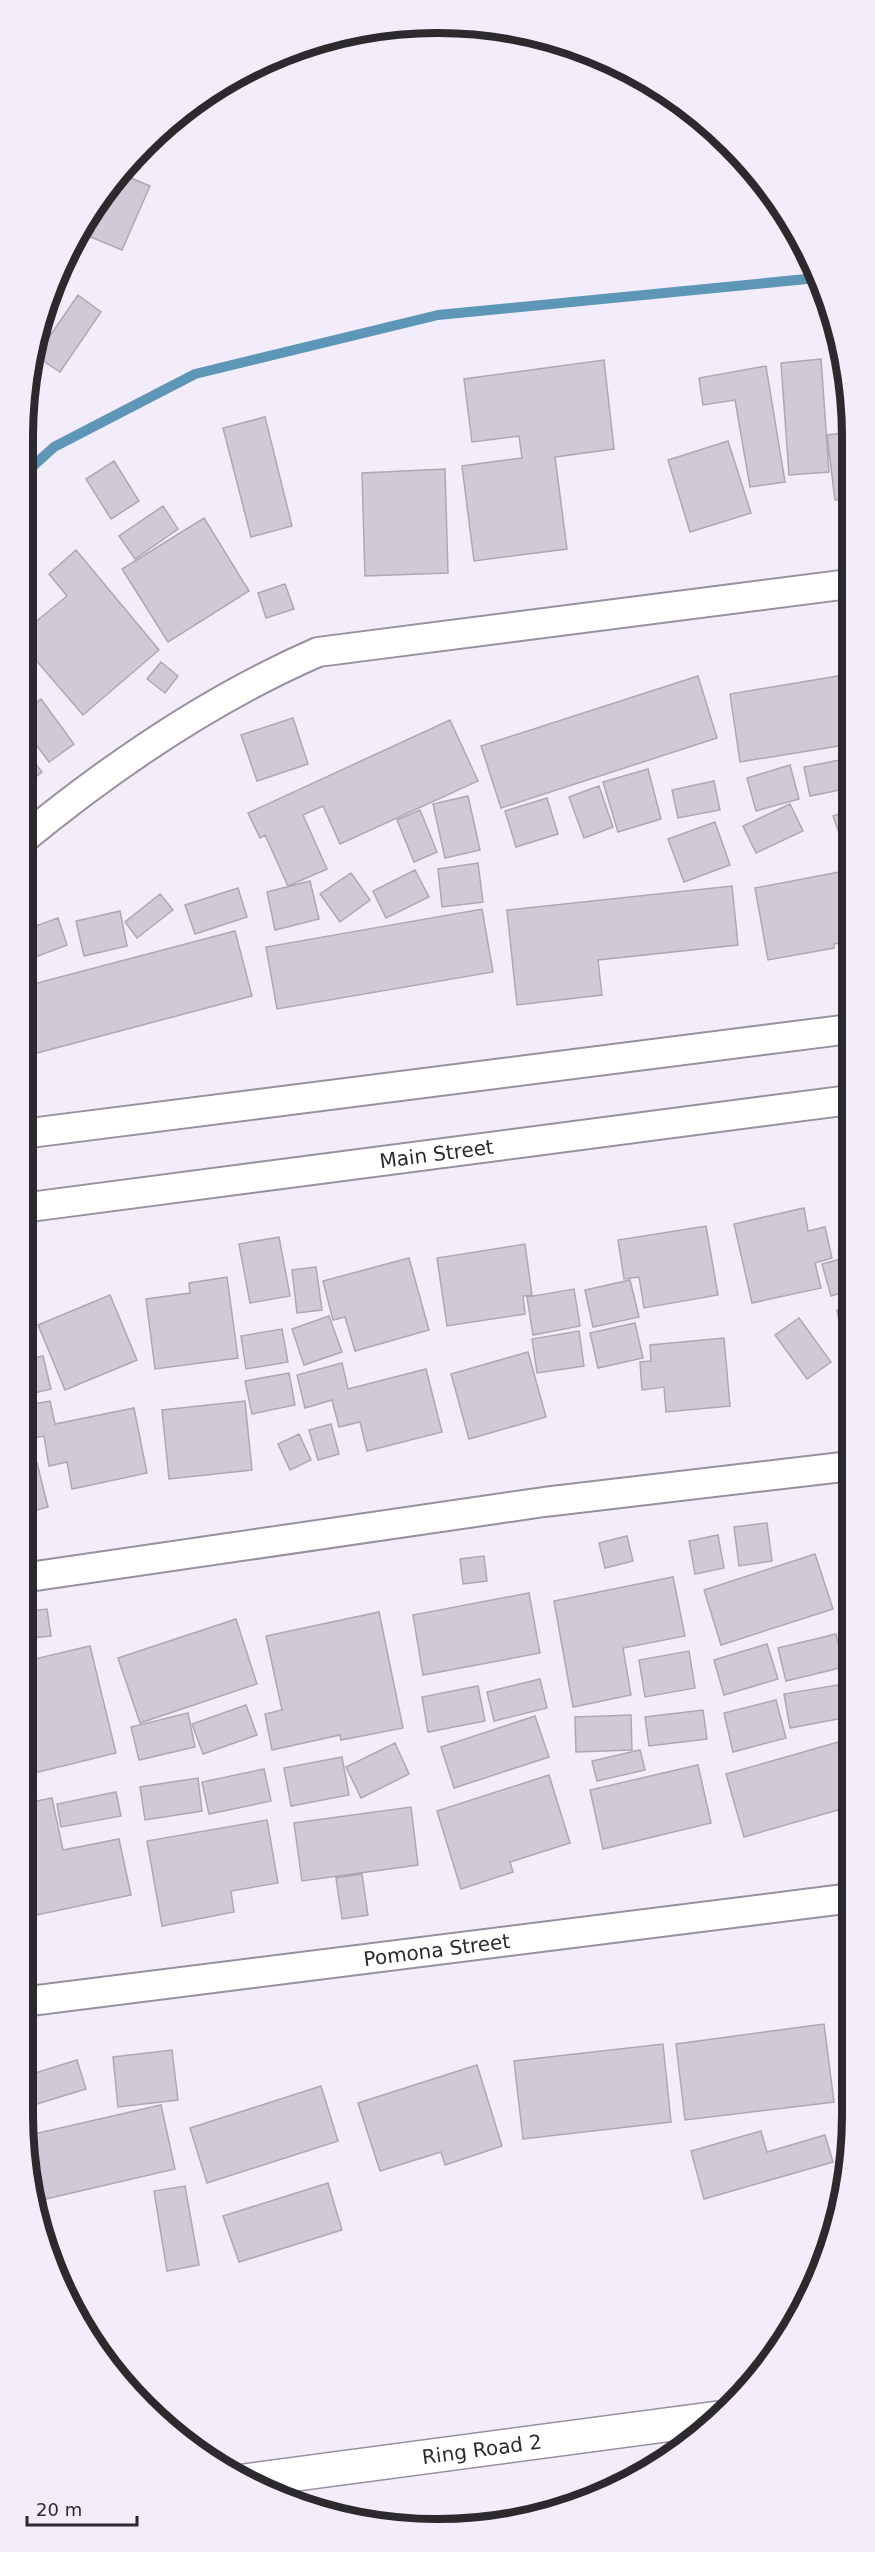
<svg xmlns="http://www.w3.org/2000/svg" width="875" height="2552" font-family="'DejaVu Sans',sans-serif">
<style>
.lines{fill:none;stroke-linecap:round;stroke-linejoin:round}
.stream{stroke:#5d96b7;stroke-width:10}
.building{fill:#d0c9d7;stroke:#aea7b5;stroke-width:1.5}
.minor-casing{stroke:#97909e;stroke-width:32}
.primary-casing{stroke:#97909e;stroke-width:36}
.minor{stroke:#fff;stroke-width:28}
.primary{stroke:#fff;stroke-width:33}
.labels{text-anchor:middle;stroke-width:5;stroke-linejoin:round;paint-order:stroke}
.street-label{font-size:20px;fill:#2c292f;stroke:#f3ecfb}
.rim{fill:none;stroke:#2c292f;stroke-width:8}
</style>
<rect width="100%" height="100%" fill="#f3ecfb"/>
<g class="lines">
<path class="stream" d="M22,476L54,447L195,374L438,315L817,278"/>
</g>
<path class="building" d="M119,173L150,186L122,250L86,235L107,187Z
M97,204L86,232L80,230Z
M53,286L62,291L36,334L37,330Z
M78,295L101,312L60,372L36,356Z
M821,359L829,472L789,475L781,363Z
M604,360L614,449L555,457L567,549L474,561L462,466L522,458L519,436L472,442L464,379Z
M766,366L785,482L750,487L735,400L703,405L699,378Z
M265,417L292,526L251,537L223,428Z
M849,432V498L835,500L827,435Z
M728,441L751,513L690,532L668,460Z
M114,461L139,501L111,519L86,479Z
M445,469L448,573L365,576L362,473Z
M163,506L178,529L135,559L119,536Z
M204,518L249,591L168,642L122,569Z
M76,550L159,650L83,715L22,644V633L67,596L49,574Z
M285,584L294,609L266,618L258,593Z
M161,662L178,676L165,693L147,679Z
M850,674V744L740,762L730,694Z
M698,676L717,738L501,808L481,746Z
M41,699L74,744L49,762L22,726V713Z
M293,718L308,764L257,781L241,735Z
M450,720L478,781L340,844L323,806L303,815L327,869L288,886L265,835L260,838L248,813Z
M22,746L42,772L23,787L22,786Z
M850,758V788L810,796L804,767Z
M790,765L799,799L756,811L747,778Z
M648,769L661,819L618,832L603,782Z
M714,781L720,810L678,818L672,790Z
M599,786L613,827L584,838L569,797Z
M468,796L480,850L445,858L433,804Z
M547,798L558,834L516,847L505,811Z
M790,804L803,831L756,853L743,826Z
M420,810L437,852L414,862L397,820Z
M850,810V851L846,852L833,816Z
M715,822L730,865L684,882L668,839Z
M478,863L483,902L442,907L438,869Z
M415,870L429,897L386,918L373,891Z
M850,870V941L834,944V948L768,960L755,888Z
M351,873L370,900L340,922L320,894Z
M310,881L319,919L275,930L267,892Z
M732,886L738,945L598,960L602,995L517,1005L507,910Z
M238,888L247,917L195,934L185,905Z
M160,894L173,910L137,938L125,922Z
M482,909L493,972L277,1009L266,947Z
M120,911L127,946L84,956L76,921Z
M58,918L67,945L25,961L22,931Z
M235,931L252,996L33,1054L22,1014V987Z
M804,1208L808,1231L825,1227L832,1258L815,1263L821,1288L752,1303L734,1224Z
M706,1226L718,1295L644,1308L639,1277L624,1279L618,1240Z
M279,1237L290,1296L250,1303L239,1244Z
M525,1244L532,1295L523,1296L525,1314L447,1326L437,1258Z
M851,1256V1290L831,1296L822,1264Z
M409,1258L429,1330L355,1351L345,1317L333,1320L323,1281Z
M316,1267L322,1310L297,1313L292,1270Z
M227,1277L238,1358L155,1369L146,1299L190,1293L189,1283Z
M630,1280L639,1317L593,1327L585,1290Z
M574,1289L580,1326L533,1335L527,1297Z
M110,1295L137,1360L65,1390L38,1325Z
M851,1307V1369H848L837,1310Z
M329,1316L342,1352L304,1365L292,1329Z
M799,1318L831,1362L807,1379L775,1335Z
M635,1323L643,1358L598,1368L590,1333Z
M282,1329L288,1362L246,1369L241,1336Z
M579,1331L584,1366L537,1373L532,1339Z
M724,1338L730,1406L666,1412L664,1387L642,1390L640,1362L651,1361L650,1345Z
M528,1352L546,1417L469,1439L451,1374Z
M43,1356L51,1389L22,1396V1361Z
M342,1363L348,1389L426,1369L442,1432L367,1451L360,1422L339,1427L332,1400L305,1408L297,1375Z
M289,1373L295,1405L252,1414L245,1381Z
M50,1401L55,1424L134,1408L147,1473L72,1489L67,1462L49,1466L44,1436L22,1440V1406Z
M245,1401L252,1470L169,1479L162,1410Z
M331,1424L339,1454L318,1460L309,1430Z
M299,1434L311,1460L290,1470L278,1444Z
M37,1463L48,1507L22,1514V1467Z
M767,1523L772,1561L739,1566L734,1527Z
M718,1535L724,1568L695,1574L689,1541Z
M627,1536L633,1561L605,1568L599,1543Z
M815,1554L833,1609L721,1645L704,1590Z
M484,1556L487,1581L463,1584L460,1559Z
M673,1577L685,1636L623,1648L631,1695L573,1707L554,1601Z
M529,1593L540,1653L423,1675L413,1615Z
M47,1609L51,1636L22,1639V1612Z
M379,1612L403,1728L341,1740L340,1735L272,1750L265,1714L282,1710L266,1636Z
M236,1619L257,1684L140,1723L118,1658Z
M836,1634L844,1667L786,1681L778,1648Z
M767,1644L778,1679L724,1695L714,1660Z
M90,1646L116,1753L22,1776V1662Z
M689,1651L695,1688L645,1697L639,1660Z
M540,1679L547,1708L494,1721L487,1692Z
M843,1684L849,1717L790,1728L784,1694Z
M478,1686L485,1721L428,1732L422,1697Z
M776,1700L786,1738L733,1752L724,1713Z
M246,1705L257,1735L203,1754L192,1724Z
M703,1710L707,1739L649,1746L645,1717Z
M188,1713L195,1747L139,1760L131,1727Z
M631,1715L632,1750L576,1752L575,1717Z
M535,1716L549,1757L454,1788L441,1747Z
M842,1741L852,1778V1806L744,1837L726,1774Z
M395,1743L409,1774L361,1798L346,1767Z
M640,1750L645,1770L597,1781L592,1761Z
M342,1757L349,1795L291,1806L284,1768Z
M698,1765L711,1823L603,1849L590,1790Z
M264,1769L271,1801L209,1814L202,1782Z
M549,1775L570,1843L510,1862L513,1872L461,1889L437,1811Z
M198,1778L202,1811L145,1820L140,1787Z
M116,1792L121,1816L61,1827L57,1804Z
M52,1798L63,1850L119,1839L131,1895L22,1918V1804Z
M411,1807L418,1865L302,1881L294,1823Z
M852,1818V1844L846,1845L843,1819Z
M267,1820L278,1883L231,1891L234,1912L162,1926L147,1841Z
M362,1874L368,1915L342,1919L336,1878Z
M824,2024L834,2102L685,2120L676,2044Z
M852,2025V2087L839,2029Z
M663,2044L671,2122L523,2139L514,2061Z
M172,2050L178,2100L118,2107L113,2057Z
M77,2060L86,2089L24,2108L22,2077Z
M477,2065L502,2146L445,2165L441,2152L380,2171L358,2103Z
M321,2086L338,2141L207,2183L190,2128Z
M161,2105L175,2169L37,2201L25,2136Z
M761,2131L767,2152L825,2135L833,2162L704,2199L691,2151Z
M328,2183L342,2230L239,2262L223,2216Z
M185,2186L199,2265L167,2271L154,2191Z"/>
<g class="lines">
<g class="minor-casing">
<g id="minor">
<path d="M22,840C112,766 212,698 318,652L849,584"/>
<path d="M22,1134L850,1029"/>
<path id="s1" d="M22,1208L850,1100"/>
<path d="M22,1578L544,1502L851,1466"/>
<path id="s2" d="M22,2002L852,1898"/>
</g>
</g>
<g class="primary-casing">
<g id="primary">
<path id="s3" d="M244,2481L718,2418"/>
</g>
</g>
<use href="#minor" class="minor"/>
<use href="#primary" class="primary"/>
</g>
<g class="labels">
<g class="street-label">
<text dy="7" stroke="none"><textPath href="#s1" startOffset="418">Main Street</textPath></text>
<text dy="7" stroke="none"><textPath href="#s2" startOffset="418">Pomona Street</textPath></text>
<text dy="7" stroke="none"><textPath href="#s3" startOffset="240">Ring Road 2</textPath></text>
</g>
</g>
<path d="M0 0H875V2552H0ZM437 33H438A404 404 0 0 1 842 437V2115A404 404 0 0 1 438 2519H437A404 404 0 0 1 33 2115V437A404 404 0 0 1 437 33Z" fill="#f3ecfb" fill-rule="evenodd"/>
<path class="rim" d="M437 33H438A404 404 0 0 1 842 437V2115A404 404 0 0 1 438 2519H437A404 404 0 0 1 33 2115V437A404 404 0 0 1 437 33Z"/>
<path d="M27 2516v9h110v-9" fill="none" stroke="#2c292f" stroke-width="3"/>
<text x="36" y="2516" font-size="18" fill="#2c292f" stroke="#f3ecfb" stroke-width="4.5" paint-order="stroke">20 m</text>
</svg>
